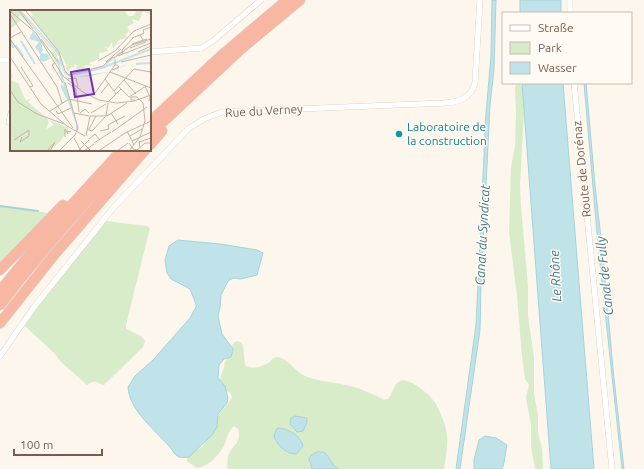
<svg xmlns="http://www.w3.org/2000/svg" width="644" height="469" font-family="Ubuntu,sans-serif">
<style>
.green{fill:#d8ecc9}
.water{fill:#bfe3e8;stroke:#a5d3da}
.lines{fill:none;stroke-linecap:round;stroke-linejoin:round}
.stream{stroke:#a5d3da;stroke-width:2}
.street-casing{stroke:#d1beb0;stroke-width:6}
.highway-casing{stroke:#dad1cd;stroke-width:11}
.street{stroke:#fff;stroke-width:5.5}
.highway{stroke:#f7b7a3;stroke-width:10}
.culture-dot{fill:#0f9aa8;stroke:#fffaf3;stroke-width:1.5}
.labels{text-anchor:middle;stroke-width:3;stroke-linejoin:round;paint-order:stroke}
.street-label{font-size:12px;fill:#7a5c4d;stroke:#fffaf3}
.culture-label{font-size:12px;fill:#0d838f;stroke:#fffaf3;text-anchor:start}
.water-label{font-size:13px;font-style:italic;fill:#437c86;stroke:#fffaf3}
.inset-river{fill:none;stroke:#bfe3e8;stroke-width:2}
.inset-road{fill:none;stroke:#c5b3a7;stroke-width:1}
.view{fill:#7b2cbf;fill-opacity:0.15;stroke:#7b2cbf;stroke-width:2}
.inset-edge{fill:none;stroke:#7a5c4d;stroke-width:2}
</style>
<rect width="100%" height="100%" fill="#fdf6ec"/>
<path class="green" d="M520,84L524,89L525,93L520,186L521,206L528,286V316L534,357V393L538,416V433L542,448L543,469H535L531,447V426L526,398L529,385L525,379L522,356L517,296L509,232L511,167L515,147L516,114L515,88L516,85Z
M0,205L48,213L0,264Z
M106,221L147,226L150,228L126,325V329L141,336L145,341L143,347L104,385C94,382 97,379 87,385L60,361L54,353L25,326L43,299Z
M236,341L241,342L243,346L245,365C250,370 262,367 268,363C271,361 273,357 278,357C287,358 296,372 305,376C319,382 335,382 350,386C359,388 376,395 384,400L388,399C392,395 393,387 397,383C406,373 431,395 436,404C439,410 445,423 446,430C449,443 446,456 444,469H338L330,461L328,456L311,467L312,469H227C228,465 227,460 228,456C232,444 242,444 238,429L234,426C228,431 227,439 224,446C218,456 209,466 197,468L188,462L186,457V452C192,450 200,449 203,446L219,414L230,401L232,397L231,394L221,386L220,379L224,367L225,362L229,356L233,344Z"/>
<path class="water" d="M492,0H496L494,69L490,105L481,286L480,330L460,469H456L476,325L486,113L491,56Z
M520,0H561V13H520Z
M522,83H563L594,469H551Z
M584,83H586L595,185L603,256L613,369L624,469H622L598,245Z
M178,240L220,244L257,250L263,253L257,275L241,279L233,278L228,281L221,295L220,307L218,316L222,334L233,349L231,357L224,359L219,365L218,378L225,386L228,398L227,403L218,414L217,427L212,435L189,457C186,457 182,458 179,457C174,455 172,449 169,446C155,430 129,410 128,387L135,376L153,360L190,318L196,307V304L190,289L171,279L167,273L165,260L169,246Z
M295,416L307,418V422L303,431L297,432L290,424L291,418Z
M278,428C288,428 302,437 303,446L296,454C286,454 277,445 274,436L276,430Z
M485,436L496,438L507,445C505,453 505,463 502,469H474V460L479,440Z
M317,452H324C330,457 331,464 338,469H312L309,459L311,455Z"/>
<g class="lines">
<path class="stream" d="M0,206L38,211"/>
<g class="street-casing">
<path id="street" d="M570,0V13
M150,52L202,48L214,40L261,0
M0,60H11
M574,83L612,469
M9,122L11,113
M0,356L34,307L114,207L189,128L206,118L222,112L445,103C459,102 471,98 475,83L480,0"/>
</g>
<g class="highway-casing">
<path id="highway" d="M150,122L222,55L287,0
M150,134L241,49L300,0
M150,145L162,131
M0,270L63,205
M0,291L56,222L122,150
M0,305C41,251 87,199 135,150
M0,323L54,255L145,150"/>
</g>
<use href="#street" class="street"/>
<use href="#highway" class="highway"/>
</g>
<circle class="culture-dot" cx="399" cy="134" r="4"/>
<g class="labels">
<g class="street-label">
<text transform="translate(264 111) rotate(-3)" y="4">Rue du Verney</text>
<text transform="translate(582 169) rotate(-96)" y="4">Route de Dorénaz</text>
</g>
<g class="culture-label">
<text x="407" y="131">Laboratoire de<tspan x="407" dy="14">la construction</tspan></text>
</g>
<g class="water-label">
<text transform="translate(482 235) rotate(-87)" y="5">Canal du Syndicat</text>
<text transform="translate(555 276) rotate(-93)" y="5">Le Rhône</text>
<text transform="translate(604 276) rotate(-96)" y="5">Canal de Fully</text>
</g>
</g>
<g transform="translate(10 10)">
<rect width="141" height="141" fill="#fdf6ec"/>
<path d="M0,0H11L47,45L48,56L41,43L43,41L11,2L22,17L9,5L8,9L12,10L0,19ZM15,0H118L115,2L119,6H123L127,0H141V5L133,1L129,11L122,9L124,13L117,17L120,21L116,24L117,28L109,30L103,39L102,32L98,38L94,36L99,41L89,43V49L79,53L82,56L75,55L74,60H67L66,57L68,56L64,54V58L60,56L61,58L57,62L55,55L58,58L52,46L21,7L23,6L20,1ZM0,62L3,66L0,70L8,73L16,91L21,88L18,92L39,110L36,108L39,111L36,119L44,115L39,110L59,118L50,132L39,141H0Z" fill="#d8ecc9"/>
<path d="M9,0H11L47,47L49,51L50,63L49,46L11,0L49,43L54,61L60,65L94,56L101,49L118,36L123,34L129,31L141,28L119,36L96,55L141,38V40L92,59L59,67L54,63L50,53L51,63H52L58,68H59L103,61L116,55L127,54L115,55L102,61L80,66L59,68L57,67L52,63L68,118L65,125L49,141L66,123V114L53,77L54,74L49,63L47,47L10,1L7,12L4,16L0,18L7,12ZM23,21L31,31L33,40L31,43L38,44L40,49L33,52L30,50V44L25,37L29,32L19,29Z" fill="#bfe3e8"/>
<path class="inset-river" d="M1,31L3,37L6,36L13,46M11,31L25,54M126,54L141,53M51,75L57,88"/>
<path class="inset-road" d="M15,0L49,42L55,61L59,65L93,56L103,47M0,1L26,23L53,66L73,82L89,90L107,93L124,91L141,85M10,2L23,19M0,4L47,77M130,25L134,23L133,20L141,17M0,28L11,22M122,28L130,25L133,30M0,29L63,118M31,29L48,52M122,34L137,29M120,38L136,32M128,42L141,36M113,44L141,33M108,46L113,44L112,40L123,28M0,47L31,94L58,117M104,48L122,35L141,29M88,51L105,41L124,21L141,14M96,52L111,39M111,52L141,45M45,53L42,55L53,73M11,57L23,76L20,77M102,60L109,57L105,54M100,62L141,78M58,69L66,68L68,77M95,69L106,84M114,70L126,84M58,73L66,79L69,102M135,76L140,87L139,91M47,77L52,93M109,77L119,87L136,76M0,80L8,92L27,104L54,114M104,81L124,59L141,62M85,83L105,55V49M91,83L99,73M99,91L111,79M40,101L59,89L82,94M46,101L48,104L61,98M64,103L79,106M70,103L75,99L79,103M81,103L96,94M101,103L108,114M80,106H97L117,93M96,106L98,93M57,116L75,126M77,119L82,121L95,107M79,119L86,106M90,121L99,119L98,115L115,106M117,121L124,135M102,122L137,97M76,126L80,106M120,126L132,119M55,127V119L58,124L57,121L61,122M64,128L71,141M79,129L85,124L90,130M4,130L19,120V126L10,132L12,127M71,131L81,141M122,131L141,122M84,133L101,122M119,133L123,139L127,140L135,133H141M130,137L129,132L141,128M90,140L115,123L141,111M37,141L45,132L40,141M49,141L65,125L68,118L55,72M68,141L79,130M74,141L84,134M107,141L118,133M119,141L130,127L135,111L133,93L127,87H121V90H125"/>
<path class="view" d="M79,59L84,84L65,87L61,62Z"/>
<rect width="141" height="141" class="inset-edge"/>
</g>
<rect x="502" y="12" width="130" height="72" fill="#fffaf3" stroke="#cabbb1"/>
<rect x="510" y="25" width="20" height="6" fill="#ffffff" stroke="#cabbb1"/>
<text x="538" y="32" font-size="12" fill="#7a5c4d">Straße</text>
<rect x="510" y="42" width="20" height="12" fill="#d8ecc9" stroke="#cabbb1"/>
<text x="538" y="52" font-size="12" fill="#7a5c4d">Park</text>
<rect x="510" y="62" width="20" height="12" fill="#bfe3e8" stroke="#cabbb1"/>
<text x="538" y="72" font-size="12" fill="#7a5c4d">Wasser</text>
<path d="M14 449v6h88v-6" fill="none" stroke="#7a5c4d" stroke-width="2"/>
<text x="20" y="449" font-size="12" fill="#7a5c4d" stroke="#fffaf3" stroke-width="3" paint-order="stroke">100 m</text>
</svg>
